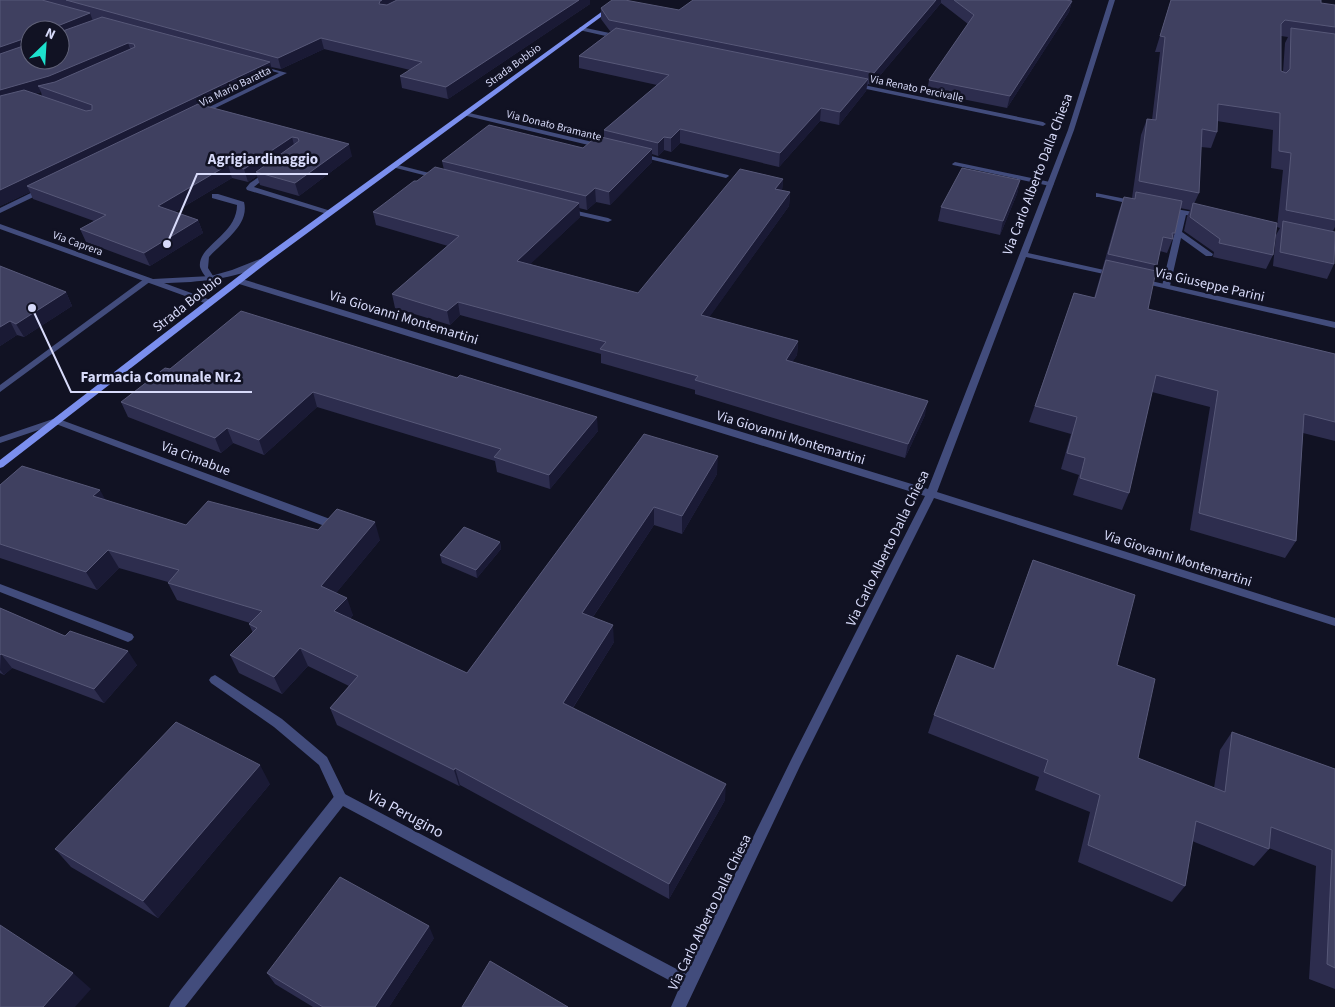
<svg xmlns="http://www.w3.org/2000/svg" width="1335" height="1007" font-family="'Source Sans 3',sans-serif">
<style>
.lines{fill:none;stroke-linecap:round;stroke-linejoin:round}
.service{fill:#424c7c;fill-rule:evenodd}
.minor{fill:#424c7c;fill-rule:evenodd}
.secondary{fill:#7b8fee;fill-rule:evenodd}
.wall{fill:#2d2d4e;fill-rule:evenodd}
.shaded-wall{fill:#1a1a35}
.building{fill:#3f4060;stroke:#575878}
.labels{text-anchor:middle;stroke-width:5;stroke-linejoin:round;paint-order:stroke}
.far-street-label{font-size:11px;fill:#d8dbfa;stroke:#111223}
.street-label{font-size:14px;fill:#d8dbfa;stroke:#111223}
.near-street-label{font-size:16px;fill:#d8dbfa;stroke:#111223}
.leader{fill:none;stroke:#d8dbfa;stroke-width:2}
.callout-dot{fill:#d8dbfa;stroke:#111223;stroke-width:2}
.callout-label{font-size:15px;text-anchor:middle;font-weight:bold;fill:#d8dbfa;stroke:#111223;stroke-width:5;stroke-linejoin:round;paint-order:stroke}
</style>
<rect width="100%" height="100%" fill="#111223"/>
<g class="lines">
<path class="service" d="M955,162L1050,182L1054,184L1050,186L953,165L952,164Z
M266,172L271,173L254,187L334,212L327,214L247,190L246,188L250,183Z
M1096,193L1136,201L1140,203L1136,205L1099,197H1096Z
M212,194H218L244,202C250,225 222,242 209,257L208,268L215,279L211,281H208C206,277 201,271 200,267C197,246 237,235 237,205L212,198Z
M1164,207L1205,214V218H1202L1186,215L1182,232L1213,254L1212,256H1206L1181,238L1170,286L1166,288L1162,286L1179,214L1164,211Z
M144,279H150L151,281L0,392V385Z
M0,584L132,634L134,637L132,640L128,642L0,592Z
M215,675L282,719L327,757L347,798L346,802L341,804L336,802L319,765L274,727L211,683L209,680L211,677Z"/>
<path class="minor" d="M1109,0H1115L1074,130L1028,253L1113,272L1117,274L1113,276L1026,257L937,492L1335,618V626L934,498L800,766L686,1007H671L680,986L343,806L185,1007H169L171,1002L336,794L341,792L686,974L792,758L925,496L236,283V279H242L928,489L1068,130Z
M581,27L619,35L622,37L619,39L579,30V28Z
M257,65L287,73L203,114H199V112L279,73L257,67Z
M854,83L1043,122L1046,124L1043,126L852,86L851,85Z
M465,112L601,144L604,146L601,148L463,115V113Z
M639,153L728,175L729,176L726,178L637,156L636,155Z
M394,164L441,176L442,177L439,179L392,167L391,166Z
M39,189L46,191L0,213V208Z
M564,208L608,218L612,220L608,222L564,212Z
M0,224L153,279L211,276L232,270L260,259H266L267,261C245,279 192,283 164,283L213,301L214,303L210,305L0,229Z
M1139,279H1142L1335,322V328L1142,283L1138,281Z
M56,418L330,519L331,522L326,526L322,525L56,424L0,443V437Z"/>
<path class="secondary" d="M618,0H624L268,262L3,467L0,468V460L262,258Z"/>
</g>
<path class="wall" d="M0,0H590V4L448,99L402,88L400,76L410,70L324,49L281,69L271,67L273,73L205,106L352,156L299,196L260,185L257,176L248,182L232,178L175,212L198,220L203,233L150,266L86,242L80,229L94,221L33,199L30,192L0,206ZM41,92L42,96L35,94Z
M693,0H1066L1072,1L1069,12L1007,108L927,92L929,80L968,24L941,3L872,85L868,84L866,91L839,125L820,121L779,167L680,143L671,152L664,150L658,156L652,154V162L610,205L596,202L587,210L579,208L580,217L530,264L638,293L783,179L782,190L790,192L789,206L709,317L798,341L797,355L792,362L925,415L905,458L695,394V390L601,363V354L460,315L450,325L395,308L392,294L448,246L376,225L373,212L417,181L444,170L442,161L583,148L604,138V130L657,85L579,68V56L611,31H610L601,19V8L679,10Z
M1171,0H1321V3L1335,5V227L1333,231L1334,264L1327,279L1273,266L1276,235L1280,228L1277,227L1283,170L1271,168L1273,130L1217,121V132L1211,148L1201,147L1199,193L1194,204L1273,255L1266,269L1213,257L1214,252L1184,231L1187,217L1190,210L1180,208L1175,233L1167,253L1160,251L1157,265L1155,271L1148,309L1335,354V441L1303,433L1296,541L1285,558L1190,530L1210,407L1152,392L1129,493L1122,510L1073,495L1079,475L1061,469L1071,434L1029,422L1074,293L1094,298L1119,211L1124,197L1134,199L1132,198L1141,135L1147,119L1152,120L1160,52H1155ZM1281,36L1288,37L1285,43L1283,72L1281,71Z
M1020,180L1017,194L1000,235L938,221L941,207Z
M0,266L66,292L72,306L24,337L17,335L0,346Z
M170,369L598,431L550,489L497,472L495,461L317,407L264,455L233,443L221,453L128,417L121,402Z
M644,434L717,474L682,534L654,525L593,617L614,642L573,708L725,800L669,899L460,785L459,786L337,725L330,708L349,686L308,666L282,694L239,673L230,655L253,633L249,624L250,623L177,600L168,583V582L119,568L97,590L0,558V485L106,500L186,525L318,530L380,540L336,593L353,615L350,619L467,673Z
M500,542L501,549L477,578L442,563L440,555Z
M1033,560L1117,665L1138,758L1214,788L1220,750L1232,732L1335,769V989L1309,979L1316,866L1269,848V849L1254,866L1192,841L1185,886L1172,902L1078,862L1090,812L1035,790L1039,777L928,733L934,715L993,669Z
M0,608L65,636L137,665L104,703L12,668L4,675L0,673Z
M270,784L158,918L71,867L55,849Z
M434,938L389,1007H313L275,984L267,973Z"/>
<path class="shaded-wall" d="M382,0H406L382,12L379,4L380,1Z
M579,0H590V4L448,99L446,87Z
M936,0H941V3L872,85L874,73Z
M1072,1L1069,12L1007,108L1010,96Z
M90,13L94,24L60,38V30H54L55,27Z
M26,38L30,47L0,60V47Z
M321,38L324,49L281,69L278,58Z
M128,43L132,54L54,88L38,86L41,92L0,103V90Z
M270,62L273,73L35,189L27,186L30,192L0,206V190Z
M868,79L866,91L839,125L840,112Z
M821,108L820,121L779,167L780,153Z
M680,129V143L671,152V138Z
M292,137L295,149L256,172L257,176L248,182L244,169Z
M664,137V150L658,156V143Z
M349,144L352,156L299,196L295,183Z
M652,149V162L610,205L609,192Z
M228,165L232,178L163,219L158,206Z
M783,179L782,192L775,189Z
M1020,180L1017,194L1000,235L1003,221Z
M595,188L596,202L587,210L586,196Z
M790,192L789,206L701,329V315Z
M579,203L580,217L519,275L517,261Z
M198,220L203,233L150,266L144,253Z
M66,292L72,306L24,337L16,324Z
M458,302L460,315L450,325L447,311Z
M10,321L17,335L0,346V327Z
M798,341L797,355L785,374L786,360Z
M313,392L317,407L264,455L259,440Z
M928,401L925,415L905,458L908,444Z
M597,417L598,431L550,489L549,475Z
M227,428L233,443L221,453L215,438Z
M718,456L717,474L682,534V516Z
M100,490L110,508L93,496Z
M654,507V525L584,630L582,613Z
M375,522L380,540L327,604L321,586Z
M500,542L501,549L477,578L476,570Z
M108,550L119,568L97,590L86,572Z
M347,598L353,615L341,629L334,611Z
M613,625L614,642L565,720L563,703Z
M300,648L308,666L282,694L274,677Z
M128,651L137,665L104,703L94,689Z
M1,654L12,668L4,675L0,670Z
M260,765L270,784L158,918L143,901Z
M455,768L460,785L459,786L454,770Z
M726,784L725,800L669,899V884Z
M429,926L434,938L389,1007H375Z
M73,973L91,989L75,1007H43Z"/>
<path class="building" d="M0,0H42L90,13L55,27L54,30H30V60H60V32L102,17L270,62L0,190V96L24,90L86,111L92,110V105L38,86L55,82L135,47L134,44L128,43L49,76L0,90V54L26,45V38L0,47Z
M66,0H382L380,1L379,4L387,5L397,0H579L446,87L400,76L422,62L321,38L278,58Z
M612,0H625L679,10L693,0H936L874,73L609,20L601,8Z
M954,0H1066L1072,1L1010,96L929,80L974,15Z
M1171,0H1321V3L1335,5V27L1285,20L1281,24V71L1286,73L1290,69L1291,28L1335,34V220L1286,210L1291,153L1279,151L1280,113L1218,104L1217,132L1202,129L1199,193L1139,181L1147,119L1156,120L1165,37L1160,36Z
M616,28L868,79L840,112L821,108L780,153L680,129L671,138L664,137L658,143L604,130L669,75L579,56Z
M198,104L349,144L295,183L256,172L299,141L298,138L292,137L244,169L228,165L158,206L198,220L144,253L80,229L106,215L27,186Z
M489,125L583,148L597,136L652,149L609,192L595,188L586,196L442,161Z
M435,167L579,203L517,261L638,293L740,169L783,179L775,189L790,192L701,315L798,341L786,360L928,401L908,444L695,380L698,376L600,349L606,342L458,302L447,311L392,294L459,236L373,212L414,181H417Z
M962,168L1020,180L1003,221L941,207Z
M1136,192L1182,201L1175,233H1172L1173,239L1163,237L1157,265L1108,254L1124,197L1135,199Z
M1193,203L1277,223L1273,255L1219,243L1220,239L1190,217Z
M1283,221L1335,232L1334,264L1280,252Z
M1106,260L1156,271L1148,309L1335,354V422L1304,414L1296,541L1199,513L1218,391L1156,375L1129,493L1080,478L1085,458L1067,453L1077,417L1035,406L1074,293L1095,298Z
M0,266L66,292L16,324L10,321L0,327Z
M241,311L457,378L460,375L597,417L549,475L494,457L501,449L313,392L259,440L227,428L215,438L121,402L165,368L170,369Z
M644,434L718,456L682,516L654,507L582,613L613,625L563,703L726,784L669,884L455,768L454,770L330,708L358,676L300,648L274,677L230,655L257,628L249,624L262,611L168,583L179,570L108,550L86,572L0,544V485L22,466L100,490L93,496L186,525L208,501L318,530L337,509L375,522L321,586L347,598L334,611L467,673Z
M464,527L500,542L476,570L440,555Z
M1033,560L1135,595L1117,665L1155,679L1138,758L1225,792L1232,732L1335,769V968L1327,964L1332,850L1271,827L1269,849L1196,821L1185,886L1088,845L1100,795L1044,772L1048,760L934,715L957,655L994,669Z
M0,608L65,636L70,631L128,651L94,689L1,654L0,655Z
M176,722L260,765L143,901L55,849Z
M340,877L429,926L375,1007H323L267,973Z
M0,925L73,973L43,1007H0Z
M490,961L568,1007H462Z"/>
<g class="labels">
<g class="far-street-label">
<text transform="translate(513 65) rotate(-36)" y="4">Strada Bobbio</text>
<text transform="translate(235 86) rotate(-26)" y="4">Via Mario Baratta</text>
<text transform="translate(917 88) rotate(12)" y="4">Via Renato Percivalle</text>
<text transform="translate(554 125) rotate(14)" y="4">Via Donato Bramante</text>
<text transform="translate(78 243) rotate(20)" y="4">Via Caprera</text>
</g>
<g class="street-label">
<text transform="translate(1037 174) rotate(-69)" y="5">Via Carlo Alberto Dalla Chiesa</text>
<text transform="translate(1210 284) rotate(13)" y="5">Via Giuseppe Parini</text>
<text transform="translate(187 303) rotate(-38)" y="5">Strada Bobbio</text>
<text transform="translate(404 317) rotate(17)" y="5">Via Giovanni Montemartini</text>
<text transform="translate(791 437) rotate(17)" y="5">Via Giovanni Montemartini</text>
<text transform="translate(196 458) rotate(21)" y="5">Via Cimabue</text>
<text transform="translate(887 548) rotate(-64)" y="5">Via Carlo Alberto Dalla Chiesa</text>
<text transform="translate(1178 558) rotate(18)" y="5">Via Giovanni Montemartini</text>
<text transform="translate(709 912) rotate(-64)" y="5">Via Carlo Alberto Dalla Chiesa</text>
</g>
<g class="near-street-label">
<text transform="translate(406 813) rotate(28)" y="6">Via Perugino</text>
</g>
</g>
<path class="leader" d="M167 244L197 174H328M32 308L71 392H252"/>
<g class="callout-dot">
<circle cx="167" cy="244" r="5"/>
<circle cx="32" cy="308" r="5"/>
</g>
<g class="callout-label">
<text x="263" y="164">Agrigiardinaggio</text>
<text x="161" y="382">Farmacia Comunale Nr.2</text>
</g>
<g transform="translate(45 45) rotate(25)"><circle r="24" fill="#111223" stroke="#616279"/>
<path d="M0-4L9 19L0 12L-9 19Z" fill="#1de1cd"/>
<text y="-8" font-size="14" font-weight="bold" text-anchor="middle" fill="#d8dbfa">N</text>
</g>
</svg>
